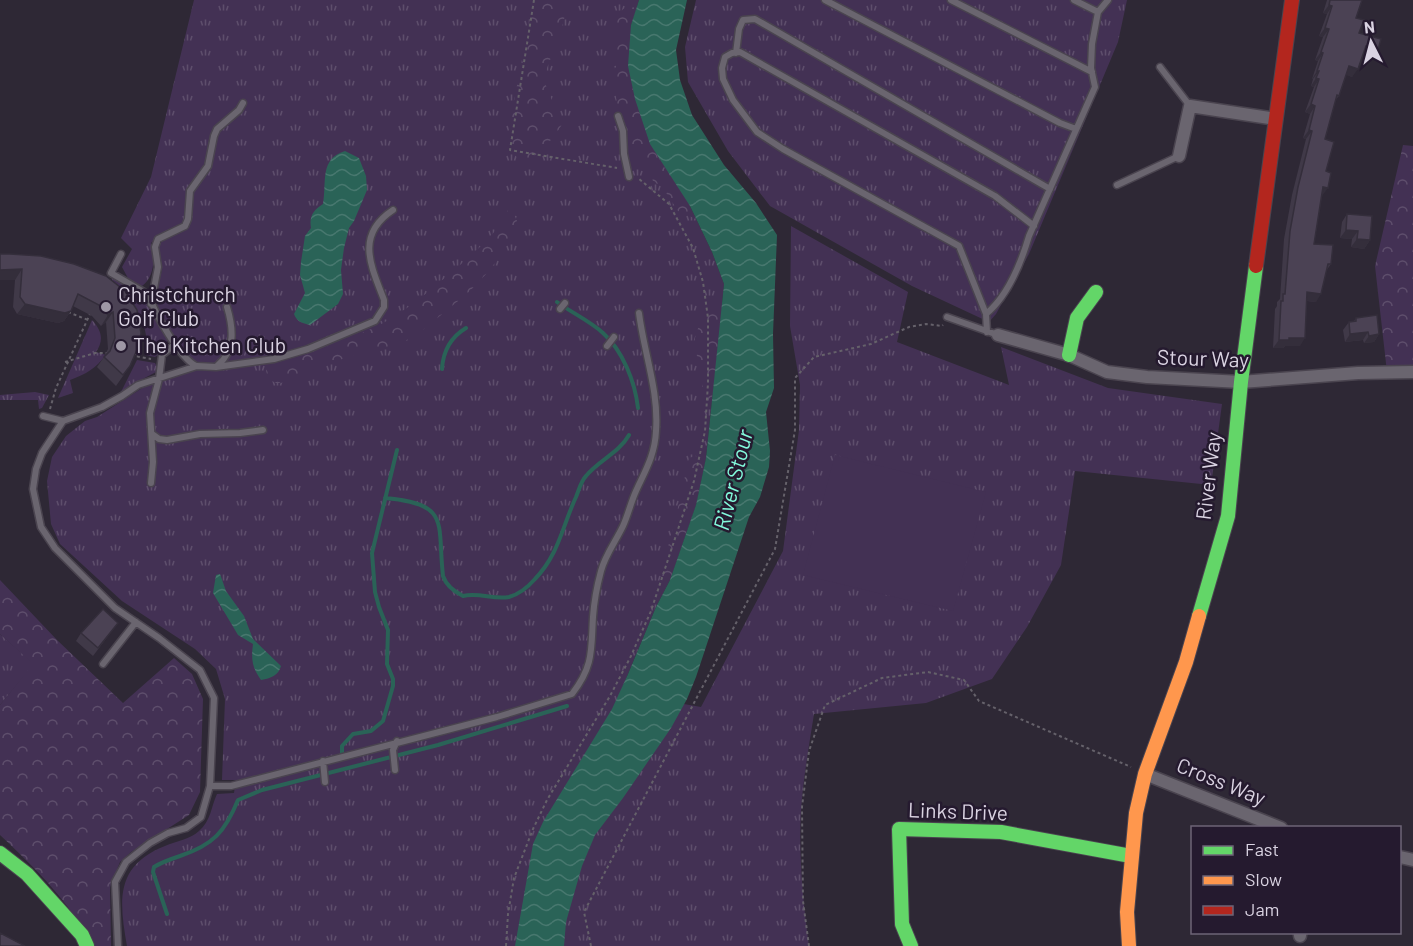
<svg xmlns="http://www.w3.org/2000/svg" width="1413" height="946" font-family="Barlow,sans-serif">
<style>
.grass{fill:url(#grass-tufts)}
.forest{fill:url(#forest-crowns)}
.garden{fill:#433154}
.water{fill:url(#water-waves)}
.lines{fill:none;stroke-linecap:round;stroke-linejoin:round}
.stream{stroke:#2a6357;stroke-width:4}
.lane-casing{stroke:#4a444f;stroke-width:9}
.street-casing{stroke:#4a444f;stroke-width:15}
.fast-casing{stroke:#4a444f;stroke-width:16}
.slow-casing{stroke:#4a444f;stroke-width:16}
.jam-casing{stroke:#4a444f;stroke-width:16}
.path{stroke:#65616a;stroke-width:2;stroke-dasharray:3 3;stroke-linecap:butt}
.lane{stroke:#6a656f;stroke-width:6}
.street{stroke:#6a656f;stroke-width:12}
.fast{stroke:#63d668;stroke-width:14}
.slow{stroke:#ff974d;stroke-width:14}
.jam{stroke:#b3261e;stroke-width:14}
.wall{fill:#403948}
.shaded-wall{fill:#342e3b}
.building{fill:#4b4254;stroke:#342e3b;stroke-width:1.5}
.poi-dot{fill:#9e97a5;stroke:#251a2f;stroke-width:2}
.labels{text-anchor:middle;stroke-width:5;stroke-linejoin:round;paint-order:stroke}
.poi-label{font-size:21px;fill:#dad3e2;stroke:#251a2f;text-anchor:start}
.street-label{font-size:21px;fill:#dad3e2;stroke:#251a2f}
.water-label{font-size:22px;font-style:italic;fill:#83fadc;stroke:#251a2f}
</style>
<defs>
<pattern id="grass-tufts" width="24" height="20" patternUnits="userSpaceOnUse" patternTransform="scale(1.5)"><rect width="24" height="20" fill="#433154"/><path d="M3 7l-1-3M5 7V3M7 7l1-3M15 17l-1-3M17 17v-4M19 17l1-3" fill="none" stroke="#5e4e6c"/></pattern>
<pattern id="forest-crowns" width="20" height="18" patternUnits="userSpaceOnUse" patternTransform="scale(1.5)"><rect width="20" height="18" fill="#433154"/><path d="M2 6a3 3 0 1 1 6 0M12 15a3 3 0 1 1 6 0" fill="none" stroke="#5e4e6c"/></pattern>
<pattern id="water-waves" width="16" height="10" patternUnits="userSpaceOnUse" patternTransform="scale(1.5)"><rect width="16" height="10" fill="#2a6357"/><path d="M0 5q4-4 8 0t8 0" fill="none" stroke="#48786f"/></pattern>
</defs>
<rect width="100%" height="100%" fill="#2e2835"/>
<path class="grass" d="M194,0H639L631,25L690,206L712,252L724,284L706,458L696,505L670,580L656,607L620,693L701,707L783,551L799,430L800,385L790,326L791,226L908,292L897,342L1009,385L1001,347L1108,388L1222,404L1211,485L1075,471L1061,565L1027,627L992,679L926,703L814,714C810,739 806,763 803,788C797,840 802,895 809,946H127C119,900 115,866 165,846C176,841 191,839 199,831C211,821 211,807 217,794L234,793L236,780H222L225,699L216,669L195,649L122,601L60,544L51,524L47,481L52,457L66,436L85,421L97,417L150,383L173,378L203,364C180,358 169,328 156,309L154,302L162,270L157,247L164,239L161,233L151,243C155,258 155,276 142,286L129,280L122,267L132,249L121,238L151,177Z
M696,0H1127L1118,42L1029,254L996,314L989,322L912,286L770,206L728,151L688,82L685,47Z
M113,278L147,297C149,303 149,311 153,316C163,332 178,342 155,357L145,355L146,335L142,316L136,317L109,286Z
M92,320C102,331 104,340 96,352L106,355C95,369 86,374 70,380L73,393L58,398Z
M137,360L155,363L157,367L156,372L135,383L120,394Z
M35,392L49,395L42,408L39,409L38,400H0V395Z
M0,634L34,664L0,705Z"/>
<path class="forest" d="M535,0H569L561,31L547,68L545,83L555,108L564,120C557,136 537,158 521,164L508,143L509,127L529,23Z
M631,7L637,8L631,25L628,66L635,99L650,144L696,219L678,211L665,191L660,185L653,182L650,162H639L629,167L626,129L624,122L619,115L612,73L619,62C611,45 612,25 623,9Z
M1403,145L1413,146V372H1387L1375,266Z
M508,210L513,212L517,221L498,259L487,273L469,292L424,329L402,343L342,359L281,383H276L268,379L266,370L267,366C302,355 338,345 371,329C404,314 433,288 460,265C478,249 498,233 508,210Z
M723,304L722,317L711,407L703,404C700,393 704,382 703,371C702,363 696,357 695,349C692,331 706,310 723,304Z
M695,456L706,458L696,505L670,580L660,575C659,563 667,552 670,540C677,513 683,485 689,458Z
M0,580L57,640L123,703L174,658L192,674L203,699L200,792L189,815L131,852L120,862L110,887L111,946H92C72,904 34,867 0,835V705L33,664L0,634Z"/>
<path class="garden" d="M835,455L986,492L953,611L803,575Z"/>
<path class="water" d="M639,0H687L676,50L680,80L692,115L724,165L756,203L777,235L773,334L774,388L766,412L770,451L769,467L760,497L749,517L696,677L687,699L671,728L623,798L595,835L582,866L566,922L564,946H515L533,844L543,822L612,709L628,674L656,607L670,580L696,505L706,458L724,284L712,252L690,206L650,144L635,99L628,66L631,25Z
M345,151L359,158L366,176L367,190L354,221L349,228L344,248L341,270L343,294L338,304L310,325C302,323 297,322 294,314L305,293L300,275L301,262L305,236L311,228C309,217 313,210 323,204C327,182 319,159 345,151Z
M220,574L226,591L244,616L253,639L281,666C278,676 271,678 261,680C252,667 251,660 253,644L238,635L213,593L216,575Z"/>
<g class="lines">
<path class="stream" d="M557,302C572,313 590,321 603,333C623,351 635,382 638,408
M442,369C443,352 451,337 466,328
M385,498C451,504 437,522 443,576C446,585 455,592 463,596C479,592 493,600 509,597C520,594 528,587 535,579C559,554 562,527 576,497C579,490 581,481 586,476C599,460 619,453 629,435
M342,753V746L353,734L371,731L383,721L393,686V679L387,664L388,630L379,607L375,592L372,553L397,450
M167,914L153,872L154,867C162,862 171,859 180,856C213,845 225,832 238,800L262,790L438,745L567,706"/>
<g class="lane-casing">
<path id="lane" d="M825,0L1060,123L1076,129
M951,0L1092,72
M1074,0L1098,12
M736,53L739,29L743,20L755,19L1050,189
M1160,67L1190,106
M618,116L623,131L624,154L629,177
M1117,185L1179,156
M121,254L111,273L149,295C154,313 180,358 196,366
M151,304L158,267L155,247L158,239L185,226L188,219L190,191L208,166L214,136L217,129L239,110L243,103
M560,309L565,303
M986,314L959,246L783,149L757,132L733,100L723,79L722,68L725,57L732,53L740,52L995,196L1034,226
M947,317L998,335
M987,332L986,314C1008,296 1021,263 1029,236L1095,87L1091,68L1092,44L1098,12L1108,0
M607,346L614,337
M218,365C236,350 233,327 227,307
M43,416L63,421
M152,434L159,439L167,440L200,434L240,433L263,430
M151,483L153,462L150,413L159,379L162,355L175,344
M103,664L136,622
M323,761L325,782
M395,770L393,750L397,741
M210,786H231L497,717L572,694C594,666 591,649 593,617C594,602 597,586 601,571C605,555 616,541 623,526C628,515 631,502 636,491C645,471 655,455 656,431C659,391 644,353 639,313
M118,946L115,882L126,862L150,843L168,833L186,828L201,817L210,786L214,698L200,670L159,638L115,608L55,548L41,527L33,489L36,469L42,453L63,421L102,407L122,396L138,385L197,366L216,367L274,359L308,349L375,321L384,307V300C371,266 355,235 393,210"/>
</g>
<g class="street-casing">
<path id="street" d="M1179,156L1190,106L1276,119
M998,335L1069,355L1107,372L1147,377L1241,382L1358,373L1413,372
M1145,774L1281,828
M1400,857L1413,860
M1300,936V932"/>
</g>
<g class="fast-casing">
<path id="fast" d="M1069,355L1077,318L1096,292
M1199,616L1228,516L1241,382L1256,266
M0,853L27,874L82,935L87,946
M911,946L902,924L899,829L1001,832L1131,856"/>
</g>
<g class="slow-casing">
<path id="slow" d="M1129,946L1127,912L1136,813L1145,774L1186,662L1199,616"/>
</g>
<g class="jam-casing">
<path id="jam" d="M1256,266L1292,0"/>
</g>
<path class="path" d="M534,0L510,150L617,168
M68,312L88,320
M136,352L135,356L151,359
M65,362L95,353H107
M50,409L56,388L90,314
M506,946L508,914L514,878L533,829L547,800L610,696L631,656L651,611L694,481L705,431L708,383V318L703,282L693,248L669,204L638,178
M591,946L584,912L775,549L795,430V378L814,357L871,344L909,327L926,324L942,326L943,325
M809,946L803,901L802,807L809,751L825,705L882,678L928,672L964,680L979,701L1131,767"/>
<use href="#lane" class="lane"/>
<use href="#street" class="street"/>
<use href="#fast" class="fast"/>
<use href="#slow" class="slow"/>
<use href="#jam" class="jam"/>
</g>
<path class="wall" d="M1327,0H1362L1356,18L1359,33L1373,58L1363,55L1352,77L1346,74L1339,96L1336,99L1325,139L1326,171L1314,244L1331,264L1326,271L1316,302L1307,301L1300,346H1285L1283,348H1273L1275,309L1277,306V302L1280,299L1284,239L1292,195L1306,139L1303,138L1310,114L1305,112L1314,87L1311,86L1313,79H1312L1318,61L1315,60L1323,37L1319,36L1327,14L1323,13Z
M1347,214L1370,240L1364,249L1351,247L1352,239L1340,238L1342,222Z
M0,254L106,276L130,366L116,386L97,367L104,357L108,349L106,322L101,326L92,316L73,306L71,311L64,321L58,323L17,314L13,307L15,280H0Z
M1356,318L1379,334L1374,342L1364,343L1363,340L1345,342L1343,330L1349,322L1354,321Z
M118,623L93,656L76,641L81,633Z"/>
<path class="shaded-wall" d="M1329,5L1332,6L1327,14L1323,13Z
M1325,28L1329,29L1323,37L1319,36Z
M1366,46L1378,50L1373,58L1360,54Z
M1321,52L1323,53L1318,61L1315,60Z
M1349,66L1358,69L1352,77L1343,74Z
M1317,71H1319L1313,79H1312Z
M1316,78L1319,79L1314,87L1311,86Z
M1311,104L1315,106L1310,114L1305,112Z
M1309,130L1312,131L1306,139L1303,138Z
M1323,187L1328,188L1322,196L1318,195Z
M1346,230L1358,231L1352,239L1340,238Z
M1357,239L1370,240L1364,249L1351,247Z
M22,269L15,280H0V270Z
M1307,292L1321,294L1316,302L1301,300Z
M25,304L71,311L64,321L58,323L17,314Z
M113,312L106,322L101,326L108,315Z
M1368,332L1363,340L1345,342L1350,334Z
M1379,334L1374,342L1364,343L1369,336Z
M1289,338H1305L1300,346H1285L1283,348H1273L1279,340Z"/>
<path class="building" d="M1330,0H1362L1356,18L1364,20L1359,33L1381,39L1378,50L1366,46L1358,69L1349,66L1339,96L1337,95L1325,139L1334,142L1326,171L1331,173L1328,188L1323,187L1314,244L1333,245L1331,264H1328L1321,294L1307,292L1305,338H1289V340H1279L1281,301H1283V294H1285L1290,231L1298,187L1312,131L1309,130L1315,106L1311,104L1319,79L1316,78L1319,71H1317L1323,53L1321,52L1329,29L1325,28L1332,6L1329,5Z
M1347,214L1372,216L1370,240L1357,239L1358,231L1346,230Z
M0,254H10L41,256L74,264L106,276L125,291L137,310L141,333L139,345L130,366L123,375L104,357L110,351L115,338L113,312L108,315L99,305L78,294L71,311L65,313L25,304L20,297L22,269L0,270Z
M1377,315L1379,334L1369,336L1368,332L1350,334L1349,322L1356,321V318Z
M103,609L118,623L98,648L81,633Z
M0,933L25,946H0Z"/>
<g class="poi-dot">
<circle cx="106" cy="307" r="6"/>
<circle cx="121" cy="346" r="6"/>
</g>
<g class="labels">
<g class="poi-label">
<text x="118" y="302">Christchurch<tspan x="118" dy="24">Golf Club</tspan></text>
<text x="133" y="353">The Kitchen Club</text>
</g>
<g class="street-label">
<text transform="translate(1203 359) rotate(2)" y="7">Stour Way</text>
<text transform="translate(1209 476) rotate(-83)" y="7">River Way</text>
<text transform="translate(1221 782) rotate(22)" y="7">Cross Way</text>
<text transform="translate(958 812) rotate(2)" y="7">Links Drive</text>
</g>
<g class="water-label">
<text transform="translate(733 480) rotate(-76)" y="8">River Stour</text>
</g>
</g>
<rect x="1191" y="826" width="210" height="108" fill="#251a2f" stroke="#6d6477" stroke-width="1.5"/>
<rect x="1203" y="846" width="30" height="9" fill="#63d668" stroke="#6d6477" stroke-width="1.5"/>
<text x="1245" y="856" font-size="18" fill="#dad3e2">Fast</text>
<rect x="1203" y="876" width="30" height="9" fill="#ff974d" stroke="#6d6477" stroke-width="1.5"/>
<text x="1245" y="886" font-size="18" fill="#dad3e2">Slow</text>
<rect x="1203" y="906" width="30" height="9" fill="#b3261e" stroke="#6d6477" stroke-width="1.5"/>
<text x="1245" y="916" font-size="18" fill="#dad3e2">Jam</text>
<g transform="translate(1371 42) rotate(354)" stroke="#251a2f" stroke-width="4.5" paint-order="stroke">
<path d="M0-4.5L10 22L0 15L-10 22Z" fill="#dad3e2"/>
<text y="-9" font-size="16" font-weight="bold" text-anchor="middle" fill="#dad3e2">N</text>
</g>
</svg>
